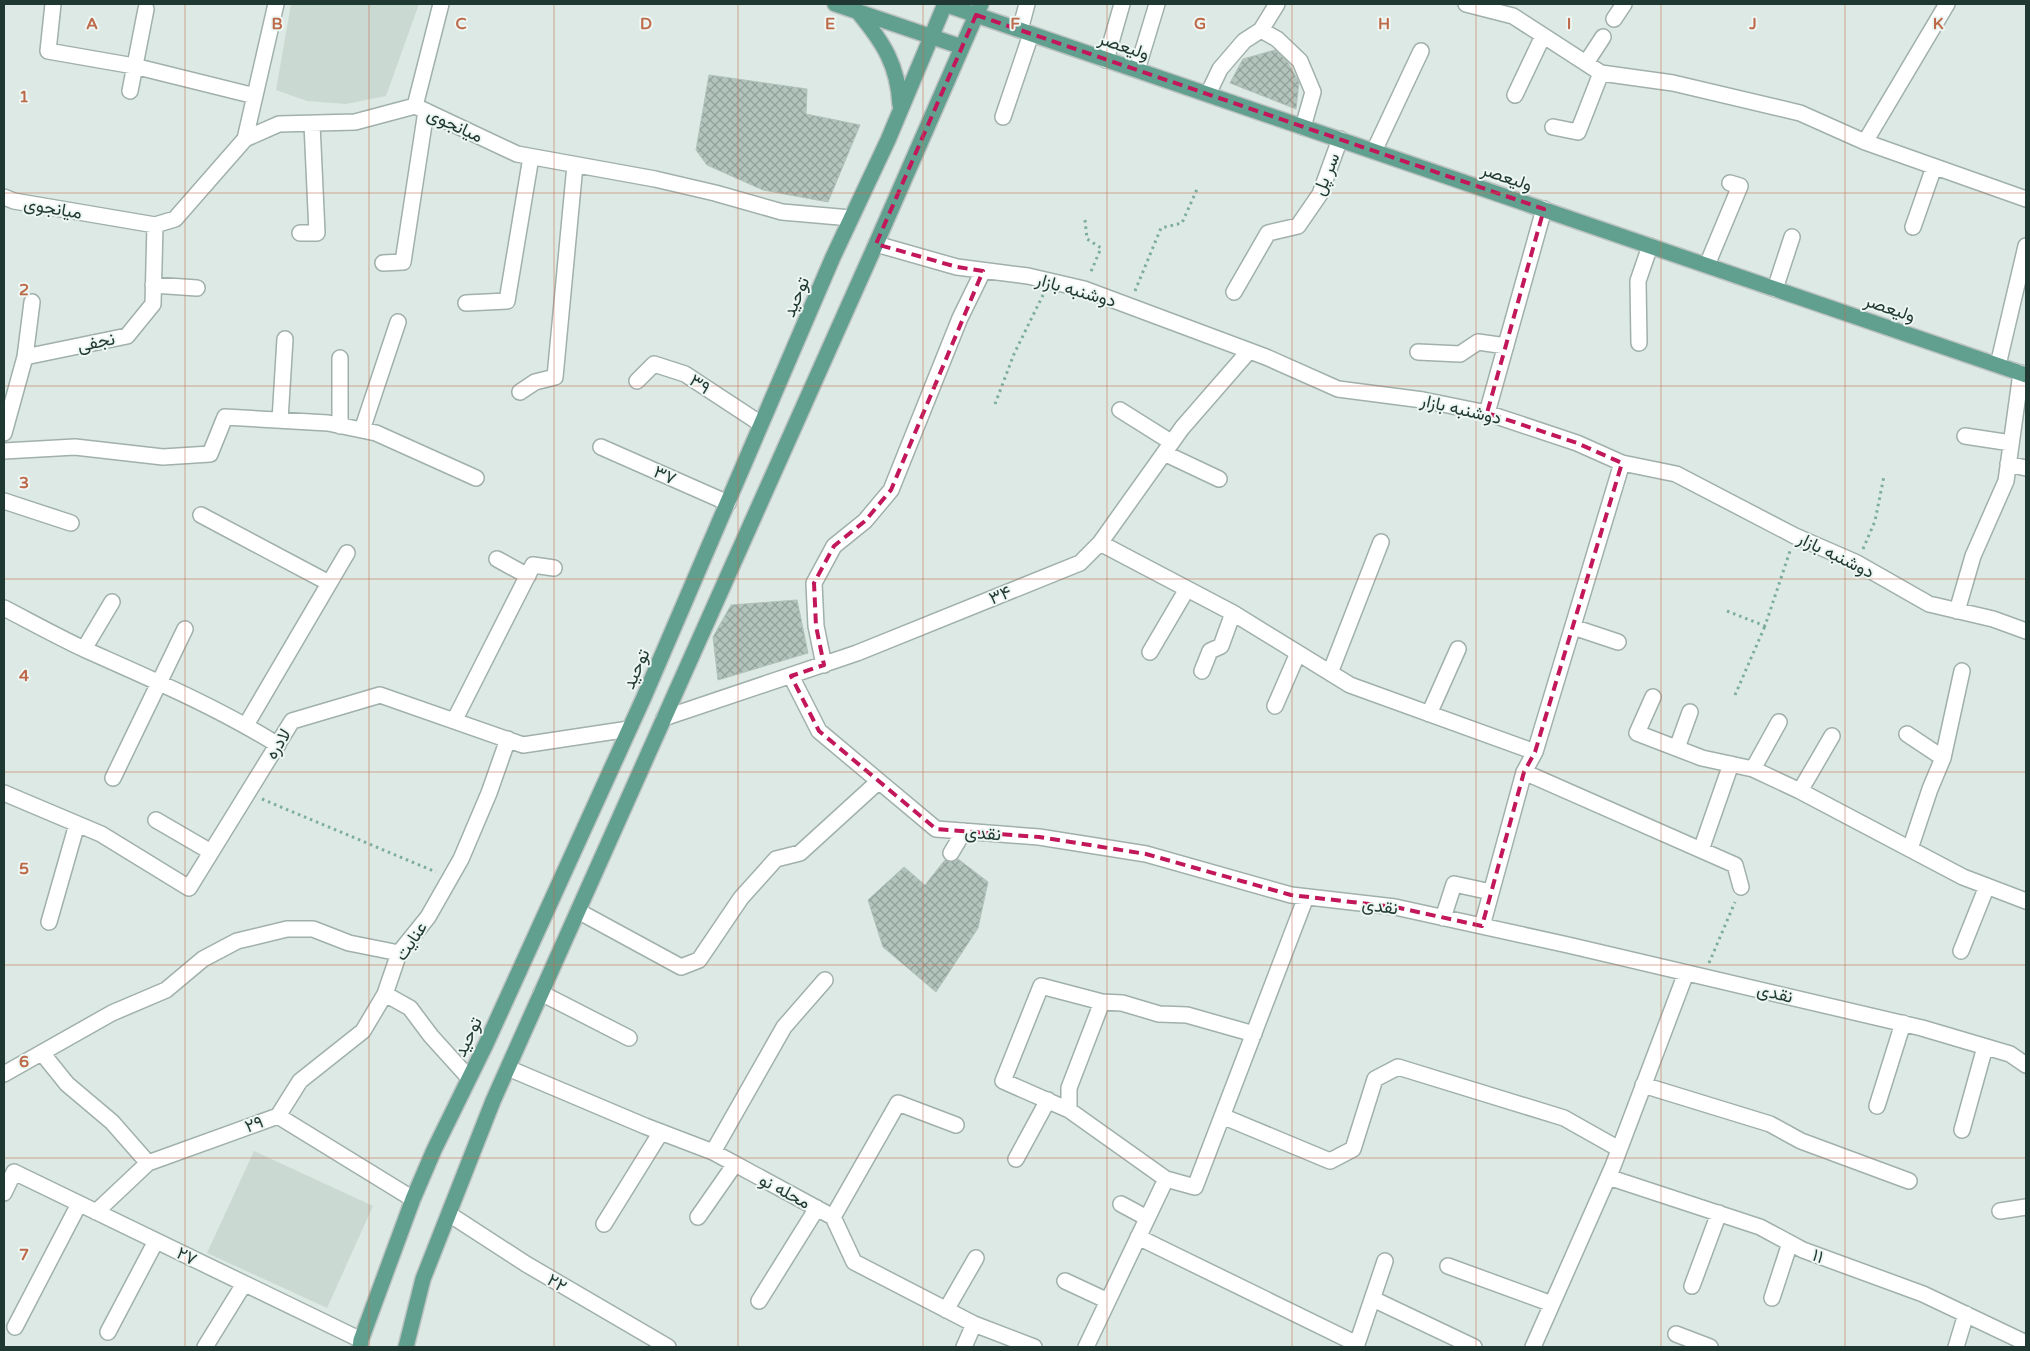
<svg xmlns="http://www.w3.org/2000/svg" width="2030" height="1351" font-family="'Varela Round',Vazirmatn,sans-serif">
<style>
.built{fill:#cbd9d3}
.building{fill:url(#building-cross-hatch);stroke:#b0c3bb}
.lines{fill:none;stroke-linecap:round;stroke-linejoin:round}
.minor-casing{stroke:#a0b0ab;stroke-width:18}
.major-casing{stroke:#bcc3c1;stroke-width:18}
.path{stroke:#7dad9e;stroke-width:3;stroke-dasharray:2.5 4;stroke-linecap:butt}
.minor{stroke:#fff;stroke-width:15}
.major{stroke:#619f8f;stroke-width:15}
.marked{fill:none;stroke:#c2185b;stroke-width:4;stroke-dasharray:10 6;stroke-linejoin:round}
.grid{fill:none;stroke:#bd6a4a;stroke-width:1;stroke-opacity:0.55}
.labels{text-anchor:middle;stroke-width:4;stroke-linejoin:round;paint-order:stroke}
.street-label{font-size:18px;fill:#1f3831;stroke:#edf6f2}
.grid-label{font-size:16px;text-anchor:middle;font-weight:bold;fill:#bd6a4a;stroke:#edf6f2;stroke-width:4;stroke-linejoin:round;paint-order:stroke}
</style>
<defs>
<pattern id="building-cross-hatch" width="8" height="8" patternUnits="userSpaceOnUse" patternTransform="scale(1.25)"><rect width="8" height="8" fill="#b3c4bd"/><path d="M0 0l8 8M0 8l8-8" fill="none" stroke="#91a09a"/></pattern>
</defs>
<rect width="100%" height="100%" fill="#dde9e4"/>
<path class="built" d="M291,4H419L386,96L346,104L307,101L276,90Z
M254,1151L373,1206L327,1308L207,1253Z"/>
<path class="building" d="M1275,50L1287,61L1299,82L1296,109L1230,83L1243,59Z
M709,75L807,89L806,114L860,125L828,202L763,190L707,165L696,150Z
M797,600L808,653L718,680L713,637L731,605Z
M958,859L988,882L978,928L936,992L883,947L868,900L904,867L925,885L945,860L951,862Z"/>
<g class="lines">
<g class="minor-casing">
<path id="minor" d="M53,4L48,51L134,66L255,96
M1466,4L1513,16L1601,73L1673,83L1800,113L1865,142L2026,199
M1614,19L1624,4
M1020,30L1027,4
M1261,30L1277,39L1300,61L1313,92L1303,127
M1106,60L1122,4
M1586,63L1603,37
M1137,70L1157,4
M130,91L146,9
M1208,94L1220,69L1244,41L1261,30L1277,4
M1515,95L1543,36
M415,106L441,4
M1003,117L1031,34
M1553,127L1578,132L1601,73
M245,139L276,4
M1865,142L1947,4
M1374,151L1421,51
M4,197L14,201L155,225L175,219L245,139L279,124L355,122L415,106L517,154L655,179L715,193L782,212L851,218
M1913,227L1934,167
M300,233H317L312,124
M876,244L957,267L1028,276L1084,289L1266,357L1338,389L1423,400L1487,413L1577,443L1622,463L1676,474L1795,536L1857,563L1929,604L1993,619L2026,631
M383,263L403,262L426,111
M1707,265L1740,186L1730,183
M153,285L197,288
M1775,289L1792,237
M1234,292L1268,233L1298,226L1320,194L1340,139
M466,303L507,301L531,157
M1639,343L1638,281L1650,246
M1418,352L1460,354L1478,342L1506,346
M25,357L32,302
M340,358V426
M1998,365L2026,246
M637,381L654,364L685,374L761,424
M520,392L535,382L555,377L575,165
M1120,410L1171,442
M1487,413L1544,209
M280,420L285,339
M362,430L398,322
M4,433L25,357L127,336L153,304L155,225
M1965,436L2011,443
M601,447L728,503
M4,451L75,447L163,457L210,454L225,417L328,423L376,433L476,478
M1164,453L1219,479
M2008,464L2026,468
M4,501L71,523
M201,515L329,583
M1100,543L1233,613L1350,685L1535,752L1622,463
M497,559L528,576
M4,608C31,622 58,637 86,650C151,679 217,707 278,745
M1957,611L1973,556L2006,481L2021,373
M1573,627L1618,642
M84,649L112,602
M1150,652L1187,589
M824,665L816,626L814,583L834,546L865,521L891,490L960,318L983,271
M1202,671L1210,651L1221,646L1233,613
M1330,673L1381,542
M791,676L819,731L936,829L1039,837L1146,854L1291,895L1395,907L1568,945L1922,1028L2010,1054L2026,1065
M1653,697L1637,733L1702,758L1753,769L1800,791L1963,877L2026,901
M1275,706L1298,653
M1429,714L1458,649
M664,718L857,653L1080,563L1100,543L1182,428L1249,351
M454,721L533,565L554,568
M246,725L347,553
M1907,734L1943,758
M1677,748L1690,712
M1753,769L1779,722
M1524,772L1735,865L1741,887
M113,778L185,629
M1800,791L1832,736
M4,793L101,834L189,888L292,721L380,695L523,745L629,729
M156,820L211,852
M1910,849L1930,789L1943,758L1962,671
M1701,850L1731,764
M951,853L964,831
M578,911L681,967L699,960L741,898L776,859L800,853L879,781
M1443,918L1454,884L1491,892
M49,922L77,824
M1482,926L1524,772L1535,752
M1961,951L1987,886
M541,993L629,1038
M385,994L410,1008L431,1036L469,1078
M42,1053L67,1084L112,1122L148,1163
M508,1068L645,1126L713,1152L833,1217L854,1262L974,1324L1034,1347
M4,1074L112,1013L166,990L203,959L237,941L287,929H313L349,943L399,953
M1643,1085L1770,1124L1801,1141L1909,1181
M1877,1106L1903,1023
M1069,1110L1003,1081L1041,986L1102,1002
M278,1116L300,1081L363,1031L385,994L399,953L428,917L461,859L489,793L508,739
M1222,1116L1330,1161L1353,1149L1375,1079L1398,1067L1564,1118L1619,1149
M1962,1130L1985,1047
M713,1152L784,1027L825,980
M1016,1159L1048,1100
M1608,1177L1760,1227L1803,1250L1923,1294L2026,1343
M1166,1179L1069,1110V1088L1102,1002L1122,1003L1159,1014L1187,1015L1254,1034
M4,1193L14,1172L361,1340
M1121,1204L1147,1218
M2000,1211L2026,1207
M96,1212L148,1163L278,1116L413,1199
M449,1214L526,1264L668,1347
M698,1217L735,1164
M833,1217L898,1103L956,1125
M604,1224L661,1132
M1138,1237L1357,1344
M1448,1266L1552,1304
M1065,1281L1108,1301
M1692,1286L1719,1213
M1772,1298L1790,1243
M1373,1299L1474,1347
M759,1301L817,1208
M946,1310L976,1258
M15,1327L79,1204
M108,1332L156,1241
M1676,1334L1710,1347
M205,1347L244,1284
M964,1347L974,1324
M1086,1347L1166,1179L1195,1187L1306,897
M1356,1347L1385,1261
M1533,1347L1613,1166L1686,973
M1956,1347L1966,1314"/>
</g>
<g class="major-casing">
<path id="major" d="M835,4L962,47
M944,4L2026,375
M858,12C883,42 898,65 900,105
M360,1347L361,1340L413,1199L434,1150L486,1044L644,697L833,257L888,140L945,4
M406,1347L423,1279L493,1101L876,244L981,4"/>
</g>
<path class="path" d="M1085,220L1087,239L1101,248L1090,274
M1135,291L1161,228L1182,223L1198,187
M995,404L1014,354L1043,295
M1863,549L1875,521L1884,476
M1727,611L1765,626L1790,551
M1735,695L1765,626
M262,799L436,872
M1709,963L1735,902"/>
<use href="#minor" class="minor"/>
<use href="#major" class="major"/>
</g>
<path class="marked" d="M976,15L1544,209L1487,413L1577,443L1622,463L1535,752L1524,772L1482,926L1395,907L1291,895L1146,854L1039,837L936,829L819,731L791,676L824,665L816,626L814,583L834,546L865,521L891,490L983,271L957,267L876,244Z"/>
<path class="grid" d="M185,4V1347M369,4V1347M554,4V1347M738,4V1347M923,4V1347M1107,4V1347M1292,4V1347M1476,4V1347M1661,4V1347M1845,4V1347M4,193H2026M4,386H2026M4,579H2026M4,772H2026M4,965H2026M4,1158H2026"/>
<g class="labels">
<g class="street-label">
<text transform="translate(1124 46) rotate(19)" y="6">ولیعصر</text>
<text transform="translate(455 125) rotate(25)" y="6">میانجوی</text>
<text transform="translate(1326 174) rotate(-68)" y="6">سر پل</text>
<text transform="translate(1507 177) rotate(19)" y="6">ولیعصر</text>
<text transform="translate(53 208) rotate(10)" y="6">میانجوی</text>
<text transform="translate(1076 290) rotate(16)" y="6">دوشنبه بازار</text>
<text transform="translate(796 297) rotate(-67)" y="6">توحید</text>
<text transform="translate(1890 308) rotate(19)" y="6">ولیعصر</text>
<text transform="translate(96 342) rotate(-12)" y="6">نجفی</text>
<text transform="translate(700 384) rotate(33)" y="6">۳۹</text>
<text transform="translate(1461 409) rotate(13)" y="6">دوشنبه بازار</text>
<text transform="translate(665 475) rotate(24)" y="6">۳۷</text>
<text transform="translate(1836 555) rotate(26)" y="6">دوشنبه بازار</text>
<text transform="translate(1000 595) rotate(-22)" y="6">۳۴</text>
<text transform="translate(636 669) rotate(-66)" y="6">توحید</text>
<text transform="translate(278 744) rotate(-58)" y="6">لادره</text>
<text transform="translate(983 833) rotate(5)" y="6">نقدی</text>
<text transform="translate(1380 906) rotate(8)" y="6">نقدی</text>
<text transform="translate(411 941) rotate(-56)" y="6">عنایت</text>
<text transform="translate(1775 993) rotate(13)" y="6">نقدی</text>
<text transform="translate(468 1037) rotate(-64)" y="6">توحید</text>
<text transform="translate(254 1124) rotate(-20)" y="6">۲۹</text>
<text transform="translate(785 1191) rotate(28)" y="6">محله نو</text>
<text transform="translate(187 1256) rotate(26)" y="6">۲۷</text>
<text transform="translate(1818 1256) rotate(20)" y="6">۱۱</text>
<text transform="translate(557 1283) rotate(31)" y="6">۲۲</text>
</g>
</g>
<g class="grid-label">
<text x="92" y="29">A</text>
<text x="277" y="29">B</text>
<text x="461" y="29">C</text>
<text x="646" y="29">D</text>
<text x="830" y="29">E</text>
<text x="1015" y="29">F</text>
<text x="1200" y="29">G</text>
<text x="1384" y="29">H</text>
<text x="1569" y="29">I</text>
<text x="1753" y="29">J</text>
<text x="1938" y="29">K</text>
<text x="24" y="102">1</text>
<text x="24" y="295">2</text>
<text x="24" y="488">3</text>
<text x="24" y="681">4</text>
<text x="24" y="874">5</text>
<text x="24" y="1067">6</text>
<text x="24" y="1260">7</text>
</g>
<rect width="2030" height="1351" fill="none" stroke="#1f3831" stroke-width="10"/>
</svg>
